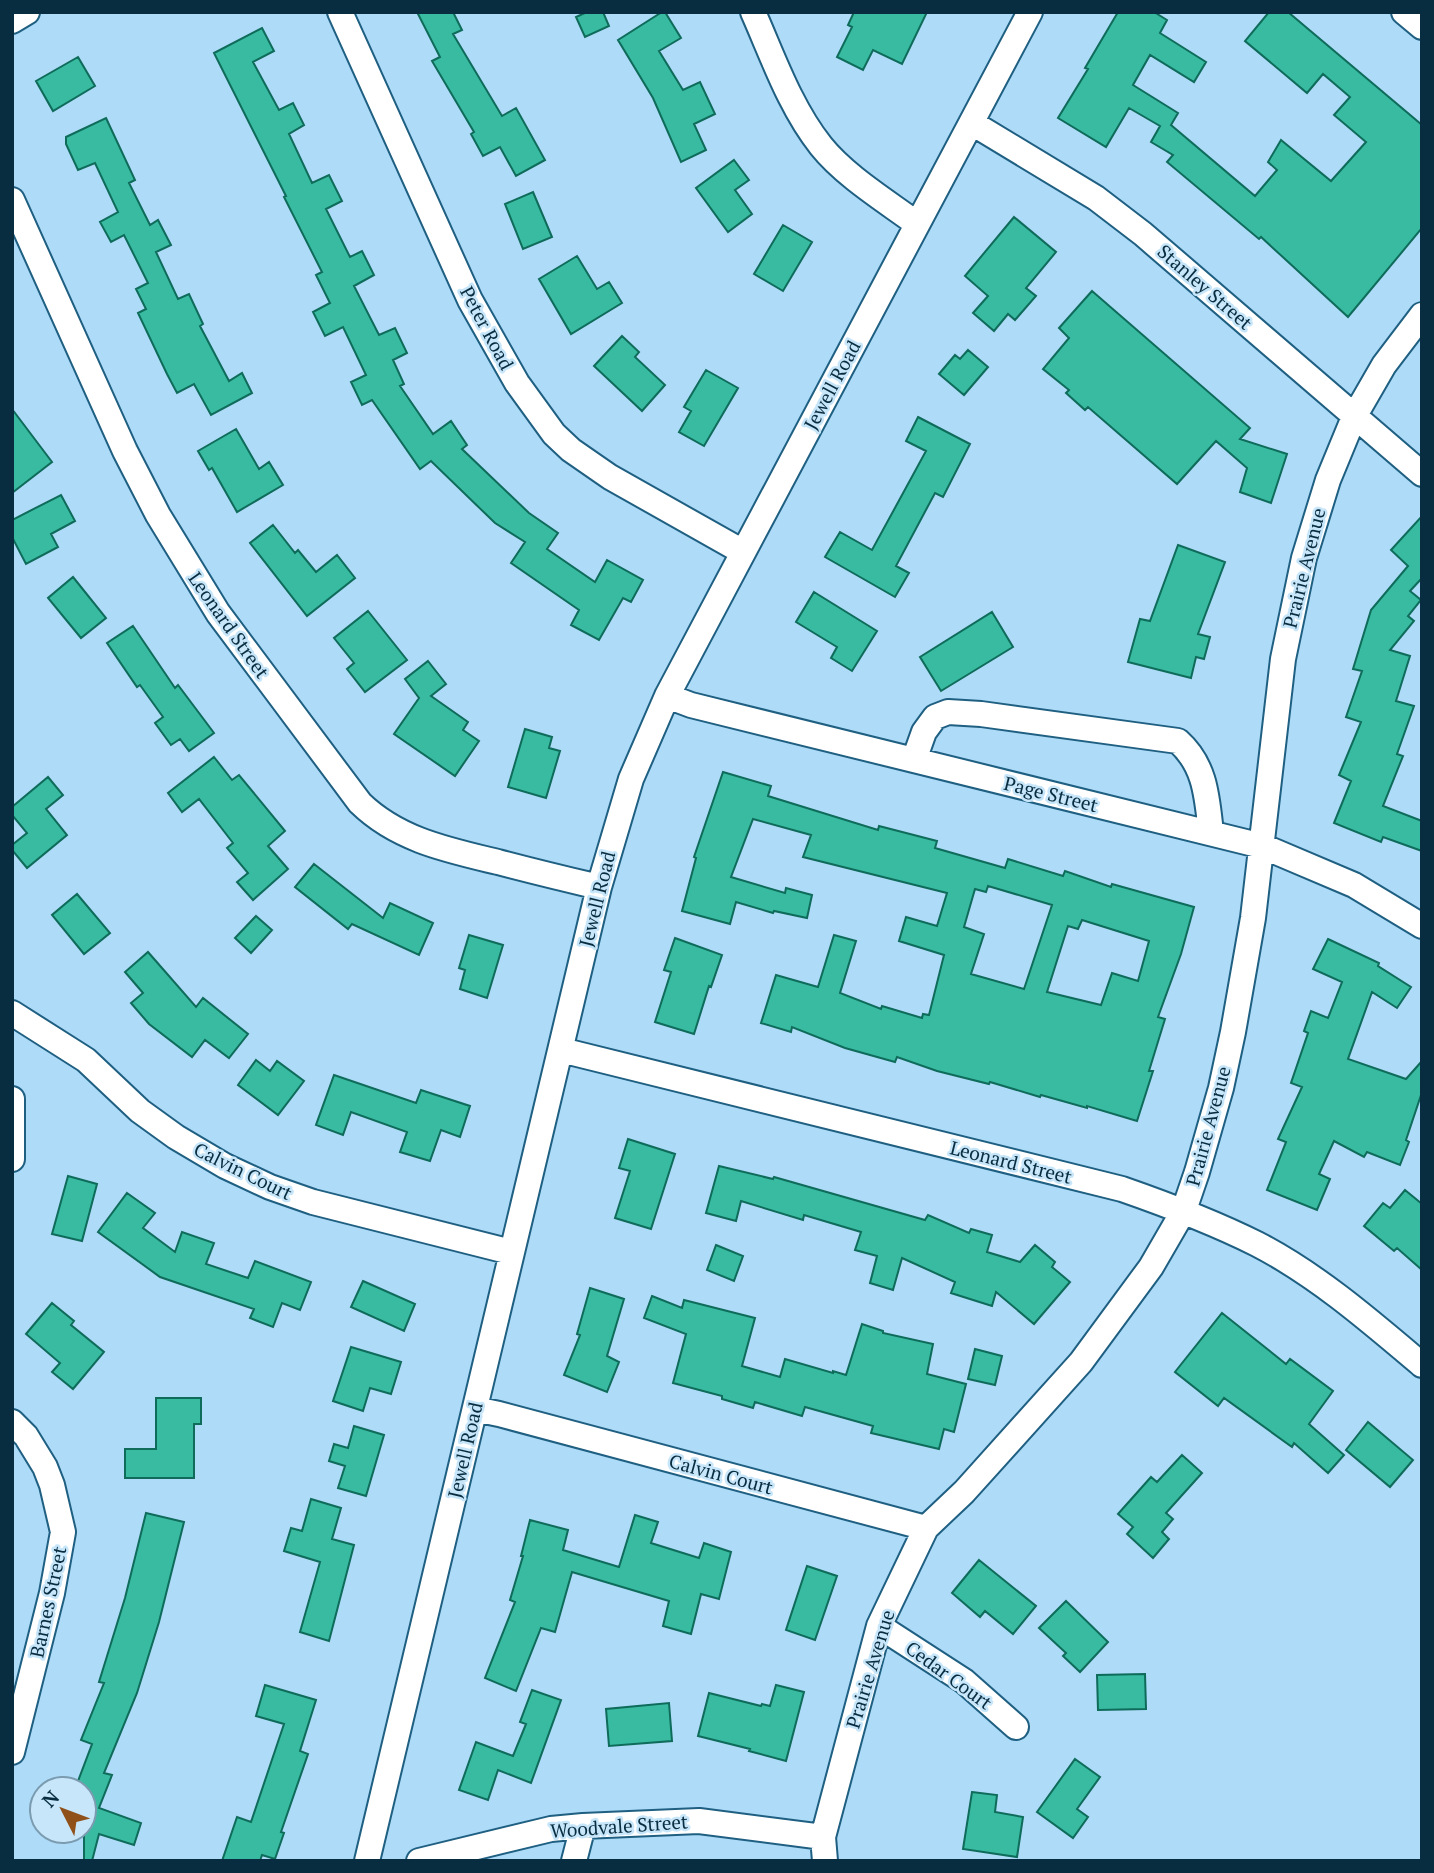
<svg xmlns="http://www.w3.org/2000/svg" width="1434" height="1873" font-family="'PT Serif',serif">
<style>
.building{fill:#38bba1;stroke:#0f6b5a;stroke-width:2;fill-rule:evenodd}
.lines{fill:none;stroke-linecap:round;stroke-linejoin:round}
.minor-casing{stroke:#1f5f81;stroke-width:28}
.minor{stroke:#fff;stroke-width:24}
.labels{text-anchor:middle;stroke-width:5;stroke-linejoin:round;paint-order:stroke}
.street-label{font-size:19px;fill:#092d40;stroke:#c7e6fa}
</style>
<rect width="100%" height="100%" fill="#addbf8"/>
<path class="building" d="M417,12H453L462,30L453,34L502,116L516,108L545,160L516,176L500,147L483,156L471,134L474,132L432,61L440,57Z
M587,12H603L609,26L585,37L576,17Z
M662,12H665L681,38L659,51L683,90L700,82L715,114L694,124L706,150L681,162L653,98L618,40Z
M854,12H927L902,64L873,50L863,70L837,57L852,27L848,25Z
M1118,12H1154L1167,20L1160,33L1206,62L1194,82L1150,55L1133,85L1178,113L1171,125L1255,196L1277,170L1268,162L1281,140L1331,181L1366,142L1334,115L1350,97L1323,74L1307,93L1245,41L1269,12H1288L1422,125V228L1348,317L1261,237L1259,239L1167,162L1173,155L1151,142L1160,126L1129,108L1106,147L1058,118L1088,69L1085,68Z
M262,28L274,51L253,62L279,110L293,103L304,125L289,134L312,183L329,175L342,201L326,209L350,257L362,251L374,275L354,286L379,335L395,328L407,353L393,360L404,384L400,386L433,434L451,421L467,445L462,449L529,513L558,533L547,549L595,582L607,560L643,580L631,602L623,598L599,640L571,625L579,610L511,563L525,542L495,523L431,461L420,469L372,400L362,405L351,382L366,375L343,327L325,336L313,312L330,303L316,275L322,272L284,197L286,196L214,53Z
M78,57L95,86L53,111L36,81Z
M106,118L135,180L129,183L150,225L158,220L171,245L156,252L178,299L189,294L203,324L200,326L229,381L242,373L252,393L211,415L194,384L177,393L167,374L138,313L146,309L136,289L148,283L124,235L111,242L100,222L118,212L95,163L78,170L66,144V137Z
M734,160L749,180L735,190L752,214L728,232L696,188Z
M533,192L552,237L523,249L505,204Z
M1014,217L1056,252L1026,288L1036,296L1015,320L1008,314L994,331L973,313L988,296L965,276Z
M783,225L812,242L783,291L754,274Z
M577,256L597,289L609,282L622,303L571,334L539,279Z
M1092,291L1250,428L1240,439L1287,454L1271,503L1240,492L1247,468L1216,441L1177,484L1088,407L1085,410L1066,393L1069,390L1043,369L1069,338L1059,328Z
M622,336L639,352L635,357L665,385L642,411L594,366Z
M968,350L988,367L964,395L939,374L955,355L960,359Z
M706,370L738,388L704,446L679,432L691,411L684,407Z
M12,409L52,462L12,493Z
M918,417L970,444L943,497L935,493L896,566L909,573L895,597L825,557L840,532L872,550L926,451L906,441Z
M236,429L259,469L269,462L283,485L237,512L212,468L209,470L198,451Z
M61,495L75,521L51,534L58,547L26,564L12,537V520Z
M1422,516V578L1410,591L1421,600L1408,616L1414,621L1390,650L1410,656L1396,701L1414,706L1397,754L1403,756L1383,806L1422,821V851L1383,837L1381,842L1334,823L1351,781L1339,775L1361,722L1346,717L1362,671L1353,669L1371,610L1408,566L1391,550Z
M273,525L295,553L298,550L316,572L337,555L355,578L307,616L250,543Z
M1178,545L1225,562L1198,634L1210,637L1204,659L1196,657L1191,678L1128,662L1140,619L1150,621Z
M73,577L106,618L81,638L48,598Z
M814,592L877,631L852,671L831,658L837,647L796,622Z
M368,611L407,660L365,692L347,669L354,663L334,638Z
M992,612L1013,647L941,691L920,657Z
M133,626L175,688L178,685L214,733L189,751L180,739L171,745L155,723L163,717L140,685L137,687L107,643Z
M428,661L446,684L431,696L468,722L463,730L479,741L455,776L394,734L419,698L405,679Z
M525,729L552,737L549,748L560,751L546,798L508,787Z
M214,757L232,780L239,775L285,831L268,846L288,869L253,900L237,882L248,873L227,848L233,843L199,799L182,812L168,793Z
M723,772L771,786L768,796L878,830L879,826L937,841L935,848L1005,868L1008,859L1063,876L1065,871L1111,887L1112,884L1194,907L1181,954L1158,1017L1165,1019L1149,1071H1153L1137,1121L1087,1106V1108L1041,1095L1040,1097L990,1082L989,1084L937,1071L897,1057L895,1062L845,1048L792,1027L791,1032L761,1023L776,975L818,987L834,935L856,941L840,993L881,1009L882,1006L922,1018L923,1014L929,1015L944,955L899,941L906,917L937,926L947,893L803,857L811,835L753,819L731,877L785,893L786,888L812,895L807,918L774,911L773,913L736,902L730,924L682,911L696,858L694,857ZM988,886L1052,905L1024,989L971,974L984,934L964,927L975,889L986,892ZM1082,920L1149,941L1138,981L1112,973L1101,1005L1047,992L1068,926L1078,929Z
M48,777L63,795L46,809L67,835L27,868L12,850V845L27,833L12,815V807Z
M314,864L383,918L390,903L433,923L419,955L352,924L348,929L295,887Z
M77,894L110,933L84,954L52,915Z
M256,916L272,930L251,953L235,938Z
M469,935L503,945L487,998L460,989L465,970L459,968Z
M675,938L722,955L711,987L709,986L694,1034L655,1022L671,972L664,970Z
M1328,939L1379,963L1378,966L1411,987L1397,1008L1372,992L1348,1059L1406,1079L1422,1061V1092L1406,1140L1409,1142L1400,1165L1367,1152L1364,1157L1334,1141L1319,1174L1330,1179L1317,1210L1267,1190L1286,1142L1278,1139L1302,1087L1291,1083L1308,1033L1304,1031L1311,1011L1328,1018L1342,982L1313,969Z
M148,952L196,1007L203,998L248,1034L229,1058L205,1040L192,1057L149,1024L131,1003L143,993L125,972Z
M256,1060L270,1071L277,1061L304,1081L278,1115L238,1085Z
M334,1075L416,1103L421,1090L470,1106L460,1137L441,1130L430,1161L400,1152L407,1132L351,1112L343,1135L316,1125Z
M628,1139L675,1154L651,1229L615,1218L630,1171L619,1168Z
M719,1166L773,1179L774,1177L925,1220L928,1215L969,1233L971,1229L992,1235L987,1252L1020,1262L1035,1245L1055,1262L1052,1267L1070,1282L1034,1324L996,1292L992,1306L951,1293L955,1282L902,1258L893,1290L870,1283L877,1256L855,1250L861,1232L804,1215L803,1220L741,1201L736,1221L706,1213Z
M68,1176L97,1184L82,1241L52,1234Z
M1405,1190L1422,1204V1270L1397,1248L1394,1251L1364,1226L1383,1203L1390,1208Z
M127,1193L155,1213L143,1228L175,1252L182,1232L214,1243L206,1264L248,1278L255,1261L311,1282L300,1310L282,1303L273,1327L250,1318L254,1309L160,1277L98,1232Z
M716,1245L743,1256L734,1281L707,1270Z
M363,1281L415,1304L404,1331L351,1307Z
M590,1288L624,1299L607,1356L619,1362L607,1392L564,1375L580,1335L577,1334Z
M652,1296L682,1308L684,1300L755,1318L742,1366L780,1377L785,1359L833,1373V1371L846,1375L862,1324L883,1331V1333L933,1344L927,1374L966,1384L954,1432L944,1429L939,1449L871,1433L873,1426L805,1407L802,1416L755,1402L753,1408L722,1399V1396L673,1383L686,1334L644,1318Z
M52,1303L74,1321L71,1325L104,1352L73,1389L52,1372L60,1363L26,1334Z
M1222,1313L1286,1364L1290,1359L1333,1391L1309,1424L1344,1455L1328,1473L1294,1443L1292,1447L1224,1398L1218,1406L1175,1372Z
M351,1347L401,1362L391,1394L370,1388L363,1411L333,1401Z
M975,1349L1002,1356L995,1385L968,1379Z
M156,1398H201V1424H194V1478H125V1449H156Z
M1368,1422L1413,1460L1390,1487L1346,1450Z
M354,1426L384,1435L366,1496L338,1488L345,1466L329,1461L334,1444L348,1448Z
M1182,1455L1202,1473L1166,1513L1173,1519L1162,1532L1169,1539L1153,1558L1127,1534L1133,1527L1118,1514L1151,1477L1157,1482Z
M311,1499L341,1508L332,1539L354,1545L329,1641L300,1632L320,1562L284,1551L291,1528L302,1531Z
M146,1513L184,1522L159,1622L137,1693L104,1773L112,1775L99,1808L141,1823L134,1845L99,1834L92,1861H84V1789H75L92,1744L81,1740L104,1683L99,1682L125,1598Z
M635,1515L658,1522L651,1543L699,1558L704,1543L731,1552L719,1599L701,1594L691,1634L663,1626L669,1601L572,1572L555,1632L541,1628L516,1691L485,1678L515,1602L510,1600L523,1556H521L530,1520L568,1530L563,1550L619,1567Z
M979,1560L1036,1606L1013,1634L985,1611L980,1617L952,1593Z
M807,1566L837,1576L815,1640L786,1630Z
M1066,1601L1108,1642L1080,1672L1063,1656L1066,1653L1039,1628Z
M1145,1674L1146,1709L1098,1710L1097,1675Z
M265,1685L316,1700L300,1751L308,1754L281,1832L284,1833L275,1859L262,1855L260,1861H222L237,1817L251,1822L284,1724L256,1716Z
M776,1685L804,1692L786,1761L749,1751L750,1749L698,1736L709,1693L761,1706L762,1704L770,1706Z
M532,1690L561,1700L531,1783L498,1770L488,1800L459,1790L476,1742L513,1756L526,1724L520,1722Z
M669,1703L672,1741L609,1746L606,1709Z
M1075,1759L1100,1777L1077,1809L1088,1817L1073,1838L1037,1812Z
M972,1792L997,1795L995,1812L1023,1817L1017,1857L963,1849Z"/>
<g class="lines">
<g class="minor-casing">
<path id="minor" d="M340,12L470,300L517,383L554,434L571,450L610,477L743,552
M753,12C773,57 790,107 821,146C845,176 886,201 917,224
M1404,12L1422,27
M12,21L27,12
M972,123L1096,198L1143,234L1422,474
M12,200L125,451L158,515L218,613L360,803C398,840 448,850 498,862C532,871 565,879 599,887
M667,696L691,705L1262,846L1354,885L1422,926
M914,760L924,732L935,717L948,712L981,714L1178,741C1206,766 1207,798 1211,833
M12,1013L86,1060L140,1111L176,1137L225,1166L270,1187L313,1202L511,1252
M561,1050L1122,1189C1168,1205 1213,1222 1257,1244C1317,1275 1370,1321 1422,1365
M12,1099V1159
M475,1409L499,1414L926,1528
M12,1422L26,1436L45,1467L52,1485L63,1532L52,1593L12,1752
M879,1626L964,1681L1016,1727
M367,1861L599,887L631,779L667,696L1030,12
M419,1861L551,1829L583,1826L699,1821L823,1837
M574,1861L583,1826
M825,1861L823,1837L879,1626L926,1528L964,1492L1081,1362L1151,1267L1184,1210L1197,1172L1221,1088L1233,1032L1253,918L1283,659L1304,558L1328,480L1354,417L1384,365L1422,315"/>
</g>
<use href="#minor" class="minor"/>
</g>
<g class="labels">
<g class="street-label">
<text transform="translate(1205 287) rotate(41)" y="7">Stanley Street</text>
<text transform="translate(487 328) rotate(62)" y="7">Peter Road</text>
<text transform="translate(832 385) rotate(-62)" y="7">Jewell Road</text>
<text transform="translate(1304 568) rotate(-76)" y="7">Prairie Avenue</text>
<text transform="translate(229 625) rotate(55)" y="7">Leonard Street</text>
<text transform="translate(1051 794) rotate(14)" y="7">Page Street</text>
<text transform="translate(597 899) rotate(-76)" y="7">Jewell Road</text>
<text transform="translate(1208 1126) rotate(-75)" y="7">Prairie Avenue</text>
<text transform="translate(1011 1162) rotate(14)" y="7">Leonard Street</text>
<text transform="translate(243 1171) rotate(26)" y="7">Calvin Court</text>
<text transform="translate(465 1450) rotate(-77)" y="7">Jewell Road</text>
<text transform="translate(721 1474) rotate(15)" y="7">Calvin Court</text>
<text transform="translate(48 1602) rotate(-78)" y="7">Barnes Street</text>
<text transform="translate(870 1669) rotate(-73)" y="7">Prairie Avenue</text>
<text transform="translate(949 1675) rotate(36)" y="7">Cedar Court</text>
<text transform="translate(619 1826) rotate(-4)" y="7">Woodvale Street</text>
</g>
</g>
<rect width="1434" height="1873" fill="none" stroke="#092d40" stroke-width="28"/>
<g transform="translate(63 1810) rotate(312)"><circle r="33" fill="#c7e6fa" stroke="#7b9cb0" stroke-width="2"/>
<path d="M0-5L12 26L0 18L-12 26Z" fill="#905019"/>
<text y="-10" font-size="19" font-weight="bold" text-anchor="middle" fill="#092d40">N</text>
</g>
</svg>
